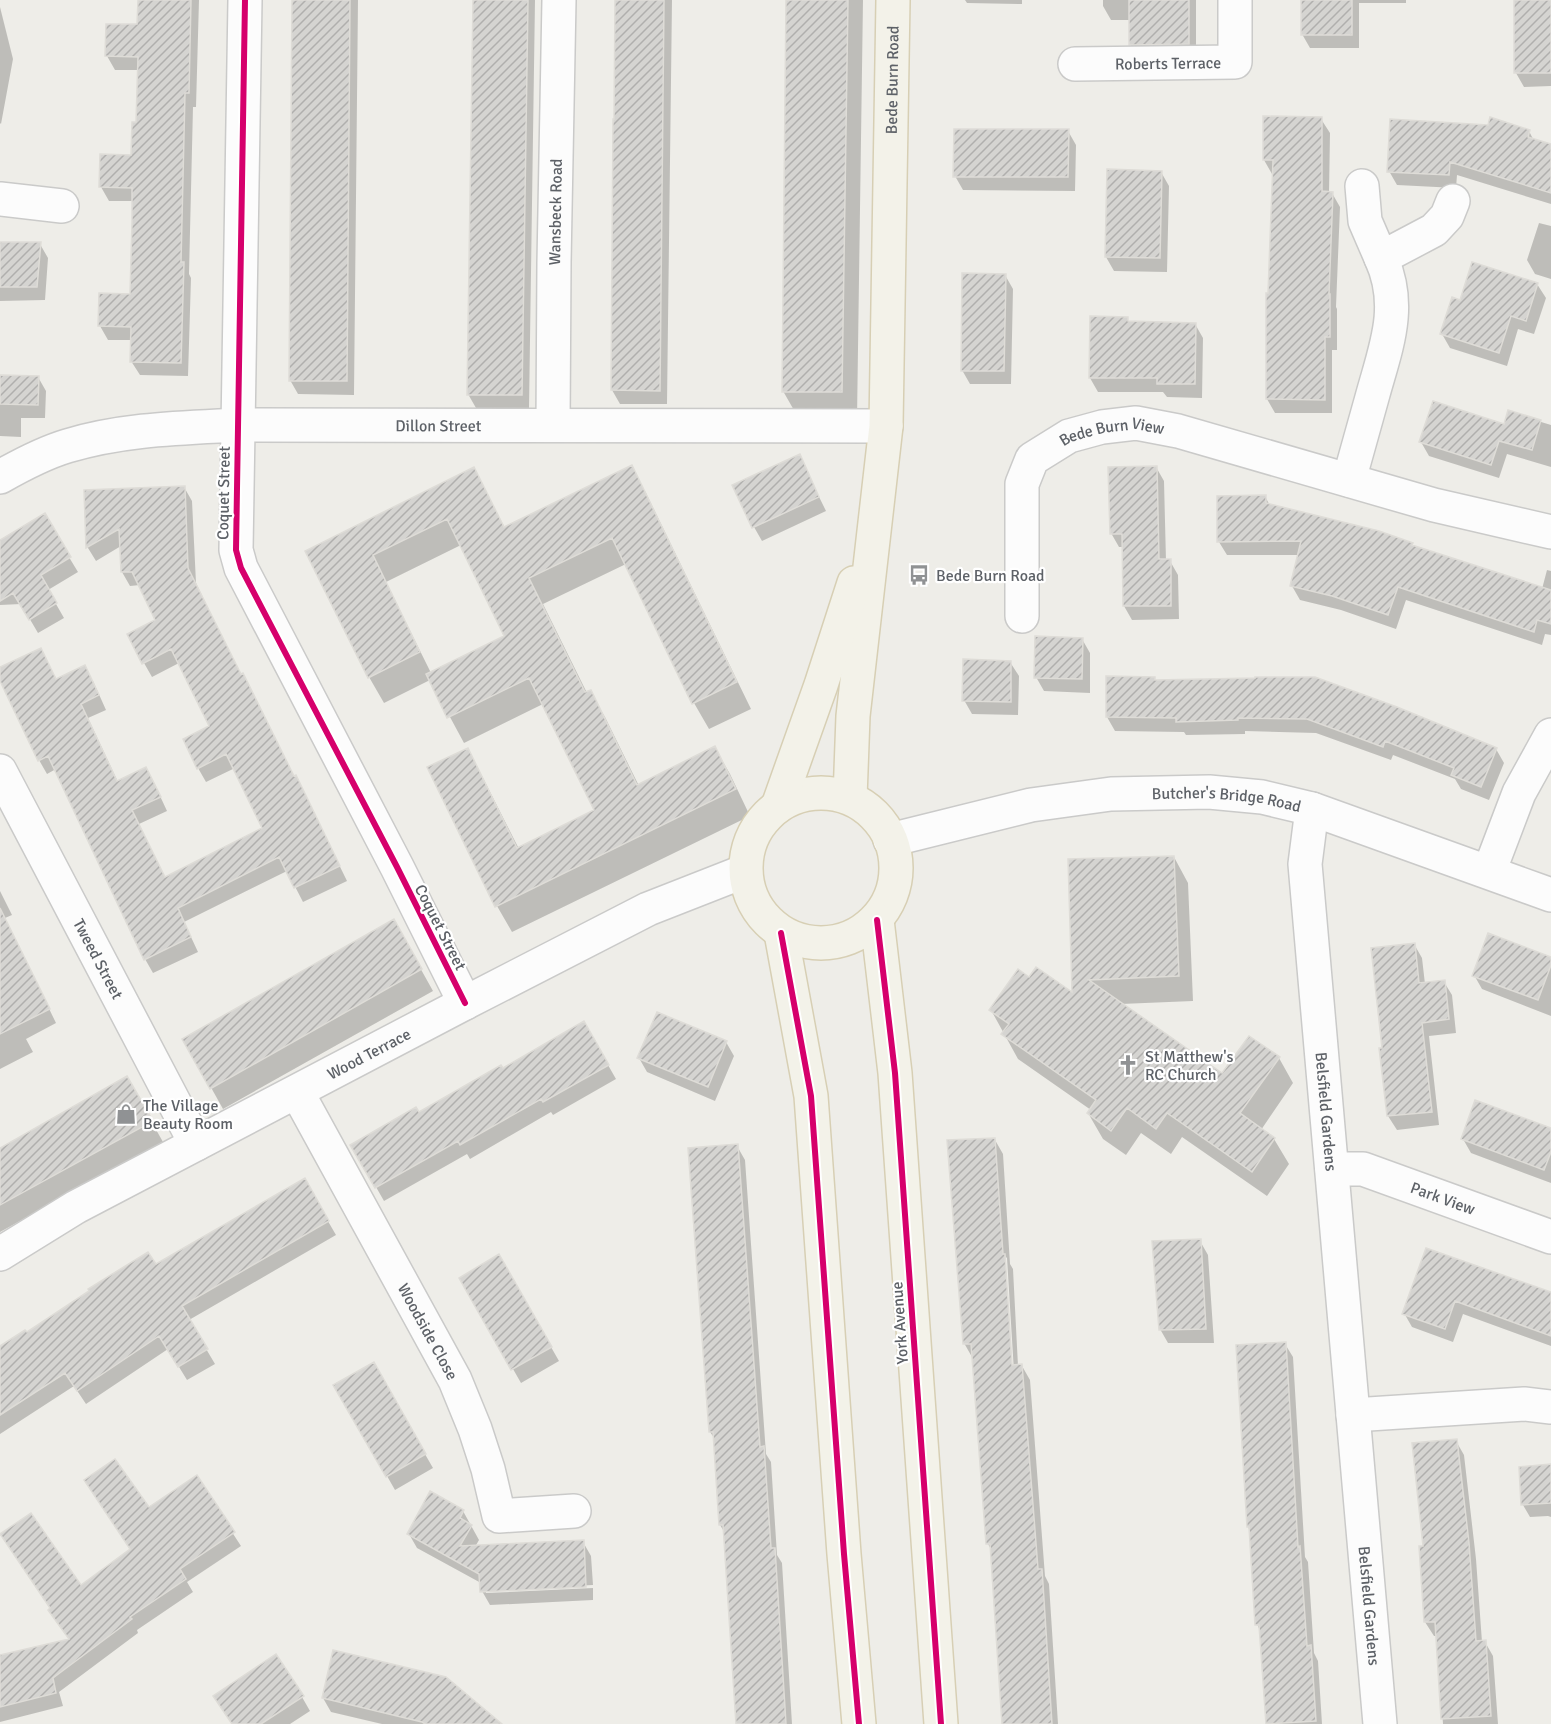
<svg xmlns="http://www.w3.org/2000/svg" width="1551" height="1724" font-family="Signika,sans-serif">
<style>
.shadow{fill:#0003;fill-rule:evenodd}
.building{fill:url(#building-hatch);stroke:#dedcd7;stroke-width:1.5}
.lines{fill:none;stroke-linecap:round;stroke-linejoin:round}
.minor-casing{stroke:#cacac9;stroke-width:36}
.major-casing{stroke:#d7cfb4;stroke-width:36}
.minor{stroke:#fcfcfc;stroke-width:33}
.major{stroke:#f3f2e9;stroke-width:33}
.cycleway-casing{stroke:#fff;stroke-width:10}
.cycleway{stroke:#d6006c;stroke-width:6}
.labels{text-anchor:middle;stroke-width:4.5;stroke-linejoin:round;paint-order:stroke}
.street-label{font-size:16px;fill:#5d6167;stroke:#fff}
.poi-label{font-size:16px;fill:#5d6167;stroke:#fff;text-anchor:start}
</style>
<defs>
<pattern id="building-hatch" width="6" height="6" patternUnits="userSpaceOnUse" patternTransform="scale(1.5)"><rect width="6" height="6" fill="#d5d4d1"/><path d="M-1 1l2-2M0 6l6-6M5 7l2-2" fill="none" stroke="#b0afad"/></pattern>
</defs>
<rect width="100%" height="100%" fill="#eeede8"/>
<path class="shadow" d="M139,0H199L196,107H193L189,274L191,278L188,376L140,375L131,361L132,340H108L100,326L131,295L133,201H109L101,187L133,156L138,123L139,70H115L107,56L139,26Z
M294,0H358L354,395L298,394L290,380Z
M474,0H535L529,409L476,408L468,394Z
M616,0H672L667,404H620L612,390Z
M788,0H863L857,419H799L783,391Z
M965,0H1022V4L967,3Z
M1103,0H1196V57L1138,58L1130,44V20H1111L1103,6Z
M1302,0H1406V3H1359V48H1310L1302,34Z
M1515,0H1551V86L1524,87L1516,73Z
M0,7L13,59L1,124L0,123Z
M1321,119L1330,133L1329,193H1332L1340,207L1336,307L1337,309V350H1332V413H1275L1267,399L1274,174H1272L1264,160Z
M1068,131L1076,145L1075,191L963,190L955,176Z
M1529,131L1534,141L1551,146V204L1457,175L1456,188L1397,185L1389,171Z
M1161,172L1169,186L1167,272L1114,271L1106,257Z
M1539,223L1551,226V279L1535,274L1527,260Z
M0,244H40L48,258L45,300L0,301Z
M1005,275L1013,289L1011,384H970L962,370Z
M1537,284L1546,298L1534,334L1518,329L1507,366L1450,348L1442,334L1461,302Z
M1127,319L1129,323L1195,324L1203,338L1202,398L1167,397L1163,392H1098L1090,378Z
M0,376L38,377L46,391L45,418H21V437L0,436Z
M1509,412L1551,425V467L1507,454L1499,478L1429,456L1421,442L1505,426Z
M799,456L826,511L762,541L754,527Z
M631,467L646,493L751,709L709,729L694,703L626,564L543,604L587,693L590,692L605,717L639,786L715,748L730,774L750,816L512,932L497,906L429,768L467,750L482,776L519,849L596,811L543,704L464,743L430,680L384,703L369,677L307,551L474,469L505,528ZM461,545L506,636L431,673L386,582Z
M1156,467L1164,481L1166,561H1170L1178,575L1179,619L1132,620L1124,606L1123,547H1119L1111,533Z
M184,487L192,501L196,583L241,676L294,778L303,791L347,881L303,902L287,871L184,922L198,952L153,973L145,959L56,769L47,774L39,760L0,677V668L40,649L57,680L93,681L106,710L88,718L118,782L154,783L167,811L139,824L165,879L264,829L235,768L206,782L198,768L211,727L179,663L152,677L144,663L157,621L140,585L130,586L122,572L121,546L96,561L88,548L86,491Z
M1265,496L1270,506L1412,544L1414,547L1542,589L1547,570L1551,571V635L1545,634L1542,645L1406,600L1396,629L1341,610L1300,600L1292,586L1299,555H1227L1219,542Z
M44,516L78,572L48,590L64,618L38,633L21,604L0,605V542Z
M1082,639L1090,653V693L1044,691L1036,677Z
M1010,662L1019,676L1018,715L972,714L964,700Z
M1156,682L1496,749L1504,763L1489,800L1461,789L1455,779L1393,755L1391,760L1316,733L1245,731V734L1186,735L1184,732L1115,731L1107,717Z
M1174,857L1188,883L1193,1001L1121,1004L1223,1075L1279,1058L1293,1083L1261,1130L1274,1139L1289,1164L1267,1196L1182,1137L1171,1154L1141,1133L1126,1155L1103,1139L1088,1113L1091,1110L1018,1059L991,1010L1029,980L1074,995Z
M0,891L12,915L5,918L56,1023L26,1039L33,1052L0,1069Z
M394,921L433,991L223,1109L184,1039Z
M1414,944L1422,958L1425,984L1444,982L1452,995L1456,1033L1429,1036L1439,1125L1397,1130L1388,1116L1381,1049H1384Z
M1551,958V1016L1482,989L1474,975Z
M584,1023L616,1079L553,1115L551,1112L470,1159L467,1154L384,1201L352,1145L418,1114L503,1070Z
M726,1042L734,1056L715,1101L647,1072L639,1058Z
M127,1078L163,1142L0,1232V1150Z
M1551,1130V1183L1471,1153L1463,1139Z
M995,1140L1003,1154L1010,1264L1013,1269L1018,1366H1022L1030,1380L1045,1576L1049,1584L1058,1724H1003L992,1551L988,1544L972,1357L964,1343ZM1004,1255L1007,1258L1014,1372L1011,1373Z
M737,1146L745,1160L766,1454L771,1462L777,1555L782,1563L792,1724H737L725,1533L720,1525L715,1439L710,1432Z
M304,1180L336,1235L189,1320L215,1364L187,1380L168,1349L86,1404L74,1386L0,1434V1348L155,1266Z
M1200,1241L1208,1255L1214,1343H1168L1160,1329Z
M1427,1250L1551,1294V1346L1463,1314L1453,1342L1412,1327L1404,1313Z
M499,1256L559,1361L521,1383L461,1278Z
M1285,1344L1293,1357L1305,1557L1308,1562L1314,1653L1318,1661L1322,1724H1268L1261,1633L1257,1624L1250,1531L1248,1527Z
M373,1364L433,1468L395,1490L335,1385Z
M1456,1441L1464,1455L1476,1559L1482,1642H1485L1493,1656L1498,1724H1443L1437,1636H1434L1425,1622V1548Z
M1551,1466V1517L1548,1516L1530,1517L1523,1505Z
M196,1477L241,1546L187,1582L193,1592L137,1630L138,1633L59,1692L63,1706L0,1722V1657L70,1640L57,1623L50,1610L51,1609L2,1535L81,1587L131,1550L148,1509Z
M463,1511L479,1540L475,1547L583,1542L591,1556L593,1585L486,1590V1593L593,1588V1600L490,1605L482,1591L481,1583L417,1548L409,1534Z
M302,1697L310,1711L290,1724H232Z
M323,1698L500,1724H382L331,1712Z"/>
<path class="building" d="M138,0H191L189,93H185L181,262H184L181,363L130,362L131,327L98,326L99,293L130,294L132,223V188L99,187L100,154L131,155L132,122H136L138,57L105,56L106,24H137Z
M292,0H350L347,381H289Z
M473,0H528L522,395H467Z
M615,0H664L660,391L611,390L613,119H614Z
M786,0H848L842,392H782Z
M1129,0H1189V44L1129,45Z
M1301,0H1352V35H1301Z
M1514,0H1551V73H1514Z
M1263,116L1322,117V191L1333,192L1329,294H1330V337H1325V400L1266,399V293H1268L1273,160H1263Z
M1490,117L1530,130L1528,137L1551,144V193L1450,162L1449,175L1387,172L1390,119L1488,125Z
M954,129H1069L1068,177H953Z
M1107,169L1162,171L1160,258L1105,257Z
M0,242H41L37,287H0Z
M1472,262L1538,283L1526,321L1511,316L1499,353L1440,334L1452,297L1460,300Z
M962,273L1006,274L1004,371H961Z
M1090,316L1128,317V321L1196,323L1195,384H1157V378H1089Z
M0,375L39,376L38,405L0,404Z
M1433,401L1504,424L1508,410L1541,420L1532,450L1499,441L1491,465L1419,442Z
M800,454L819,497L752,528L732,485Z
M632,465L737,682L692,704L612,538L529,578L585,692L591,690L637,785L715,746L736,789L495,907L427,767L468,748L517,848L594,810L529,678L447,718L426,674L504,636L447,519L373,555L420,652L368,678L305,551L474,467L504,527Z
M1157,466L1159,559H1171V606H1123L1122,534H1110L1108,467Z
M185,486L188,568L241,674L243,673L294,776L296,775L340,866L294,888L279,857L178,908L191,937L144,960L48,756L38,761L0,681V667L41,648L56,679L85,665L99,695L81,704L117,781L146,767L161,797L132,810L165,877L262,828L226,754L197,769L183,739L209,726L171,649L142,664L127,634L155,620L132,572H121L119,529L86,548L84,490Z
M1266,495V503L1379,531L1413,543L1412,545L1551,590V624L1537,620L1534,632L1398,587L1388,615L1332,596L1290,586L1301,541L1217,542V496Z
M45,513L71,557L41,575L57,603L29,620L13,593L0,601V540Z
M1035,636L1083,638L1082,679L1034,678Z
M963,659L1011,661V702L962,701Z
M1106,676L1155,677V680L1255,678V677H1315L1397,707L1497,748L1481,787L1451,775L1454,768L1385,741L1383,747L1307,719L1238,718V720L1176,722V718L1106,717Z
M1174,856L1179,976L1089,980L1222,1073L1249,1036L1280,1057L1240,1113L1275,1138L1252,1172L1167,1113L1156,1129L1127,1108L1111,1131L1087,1113L1096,1100L1001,1034L1009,1024L989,1010L1018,969L1029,977L1036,967L1072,992L1068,859Z
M0,908L50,1009L0,1034Z
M394,919L422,969L210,1089L182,1039Z
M1488,933L1551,957V965L1538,1000L1472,976Z
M1415,943L1419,983L1445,980L1449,1019L1422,1023L1432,1112L1387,1116L1379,1048H1382L1371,948Z
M657,1012L727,1041L708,1087L637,1058Z
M584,1021L609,1065L543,1102L541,1099L460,1145L458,1141L375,1188L350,1145L416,1107L419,1112L501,1065L503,1068Z
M127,1076L153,1121L0,1205V1148Z
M1475,1100L1551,1128V1152L1544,1170L1461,1139Z
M995,1138L1003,1254H1005L1012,1365L1022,1364L1038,1569H1042L1052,1724H1002L990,1544H986L971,1344H963L947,1140Z
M738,1144L760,1447L764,1446L771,1548H775L786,1724H736L723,1525H719L713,1432H709L688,1148Z
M305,1178L329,1221L182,1306L208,1349L178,1367L159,1336L77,1391L65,1373L0,1415V1346L25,1330L27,1332L89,1291L88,1289L148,1252L156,1264Z
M1201,1239L1206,1329L1159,1330L1152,1241Z
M1426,1248L1551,1292V1336L1455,1301L1445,1329L1402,1314Z
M499,1254L552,1347L511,1370L459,1278Z
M1286,1342L1298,1547L1300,1546L1307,1646L1311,1645L1316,1721L1266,1724L1259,1625H1255L1249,1527H1247L1236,1345Z
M374,1362L426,1454L386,1477L333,1385Z
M1457,1439L1469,1543L1476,1641L1486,1640L1491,1716L1441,1719L1435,1622H1424L1419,1546H1423L1412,1443Z
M115,1459L149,1507L197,1475L235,1532L180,1569L186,1579L130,1617L132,1619L53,1678L56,1693L0,1707V1655L69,1639L48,1610L50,1608L0,1534L31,1513L81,1585L130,1549L84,1480Z
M1551,1464V1503L1521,1505L1519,1467Z
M430,1491L464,1510L460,1518L472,1525L460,1546L584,1540L586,1587L480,1592L479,1574L407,1534Z
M333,1650L446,1677L502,1724H425L422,1722L322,1698Z
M276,1654L304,1696L261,1724H232L213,1696Z"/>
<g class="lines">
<g class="minor-casing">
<g id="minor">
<path d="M245,0L236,550L241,568L397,867L465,1003"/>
<path id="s1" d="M1075,64L1235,62V0"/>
<path d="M1362,186L1365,221L1381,258L1434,230L1447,216L1453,201"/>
<path d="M0,199L62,206"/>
<path id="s2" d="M553,425L554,263L559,0"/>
<path id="s3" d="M0,477C21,465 44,453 67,446C123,429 181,428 238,425L886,426"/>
<path d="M1349,480C1357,452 1365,423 1373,394C1386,347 1403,306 1381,258"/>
<path id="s4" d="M1022,616V484L1032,459L1069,436L1102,427L1136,423L1178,431L1434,505L1551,532"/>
<path id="s5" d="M0,771L196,1144"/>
<path id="s6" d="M1312,809L1305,864L1380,1724"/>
<path id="s7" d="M890,840L1031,805L1111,794L1209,792L1262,797L1312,809L1551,895"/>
<path d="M1489,872L1519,793L1551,735"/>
<path id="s8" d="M297,1092L455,1380L475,1429L488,1469L499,1516L574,1511"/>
<path id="s9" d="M1332,1169H1363L1551,1237"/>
<path id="s10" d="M0,1254L76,1207L465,1003L648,909L745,871"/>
<path d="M1353,1415L1524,1404L1551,1407"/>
</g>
</g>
<g class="major-casing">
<g id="major">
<circle cx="821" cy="868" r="75"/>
<path id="s11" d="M850,798L853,716L886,426L893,0"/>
<path d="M778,806L821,685L854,583"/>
<path d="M877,920L895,1073L941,1724"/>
<path d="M781,933L811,1096L844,1554L859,1724"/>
</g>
</g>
<use href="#minor" class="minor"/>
<use href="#major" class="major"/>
<g class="cycleway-casing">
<path id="cycleway" d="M245,0L236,550L241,568L397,867L465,1003
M877,920L895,1073L941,1724
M781,933L811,1096L844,1554L859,1724"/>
</g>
<use href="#cycleway" class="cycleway"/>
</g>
<defs>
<g id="bus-bare" transform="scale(1.62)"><path d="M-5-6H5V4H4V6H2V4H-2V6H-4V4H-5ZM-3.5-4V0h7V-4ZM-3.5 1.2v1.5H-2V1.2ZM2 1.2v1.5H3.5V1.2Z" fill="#909294" stroke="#fff" stroke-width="2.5" paint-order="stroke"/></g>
<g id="church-bare" transform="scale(1.62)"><path d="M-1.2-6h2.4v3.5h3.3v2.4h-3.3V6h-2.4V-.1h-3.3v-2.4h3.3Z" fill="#909294" stroke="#fff" stroke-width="2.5" paint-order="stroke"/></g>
<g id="shop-bare" transform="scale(1.62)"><path d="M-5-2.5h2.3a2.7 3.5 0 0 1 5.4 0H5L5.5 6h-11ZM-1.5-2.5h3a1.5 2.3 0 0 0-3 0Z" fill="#909294" stroke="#fff" stroke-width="2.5" paint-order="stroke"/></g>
</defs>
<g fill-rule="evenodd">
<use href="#bus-bare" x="919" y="575"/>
<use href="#church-bare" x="1128" y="1065"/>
<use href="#shop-bare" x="126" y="1114"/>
</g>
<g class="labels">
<g class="street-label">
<text dy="6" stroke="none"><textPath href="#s1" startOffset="93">Roberts Terrace</textPath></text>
<text dy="6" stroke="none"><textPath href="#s11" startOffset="720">Bede Burn Road</textPath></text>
<text dy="6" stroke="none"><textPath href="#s2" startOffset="213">Wansbeck Road</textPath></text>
<text dy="6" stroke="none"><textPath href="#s3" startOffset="447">Dillon Street</textPath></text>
<text dy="6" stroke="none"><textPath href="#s4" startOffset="246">Bede Burn View</textPath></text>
<text transform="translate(223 493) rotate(-89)" y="6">Coquet Street</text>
<text dy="6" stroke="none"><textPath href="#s7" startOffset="342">Butcher's Bridge Road</textPath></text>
<text transform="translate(441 927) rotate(63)" y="6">Coquet Street</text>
<text dy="6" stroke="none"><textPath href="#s5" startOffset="212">Tweed Street</textPath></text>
<text dy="6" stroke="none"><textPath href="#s10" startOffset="420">Wood Terrace</textPath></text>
<text dy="6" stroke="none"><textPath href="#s6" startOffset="304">Belsfield Gardens</textPath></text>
<text dy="6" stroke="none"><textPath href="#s9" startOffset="116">Park View</textPath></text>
<text transform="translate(899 1323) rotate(-94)" y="6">York Avenue</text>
<text dy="6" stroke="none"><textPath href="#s8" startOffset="273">Woodside Close</textPath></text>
<text dy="6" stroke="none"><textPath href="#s6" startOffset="800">Belsfield Gardens</textPath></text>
</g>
<g class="poi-label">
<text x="936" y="581">Bede Burn Road</text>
<text x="1145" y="1062">St Matthew's<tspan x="1145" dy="18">RC Church</tspan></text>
<text x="143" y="1111">The Village<tspan x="143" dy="18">Beauty Room</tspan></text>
</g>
</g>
</svg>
